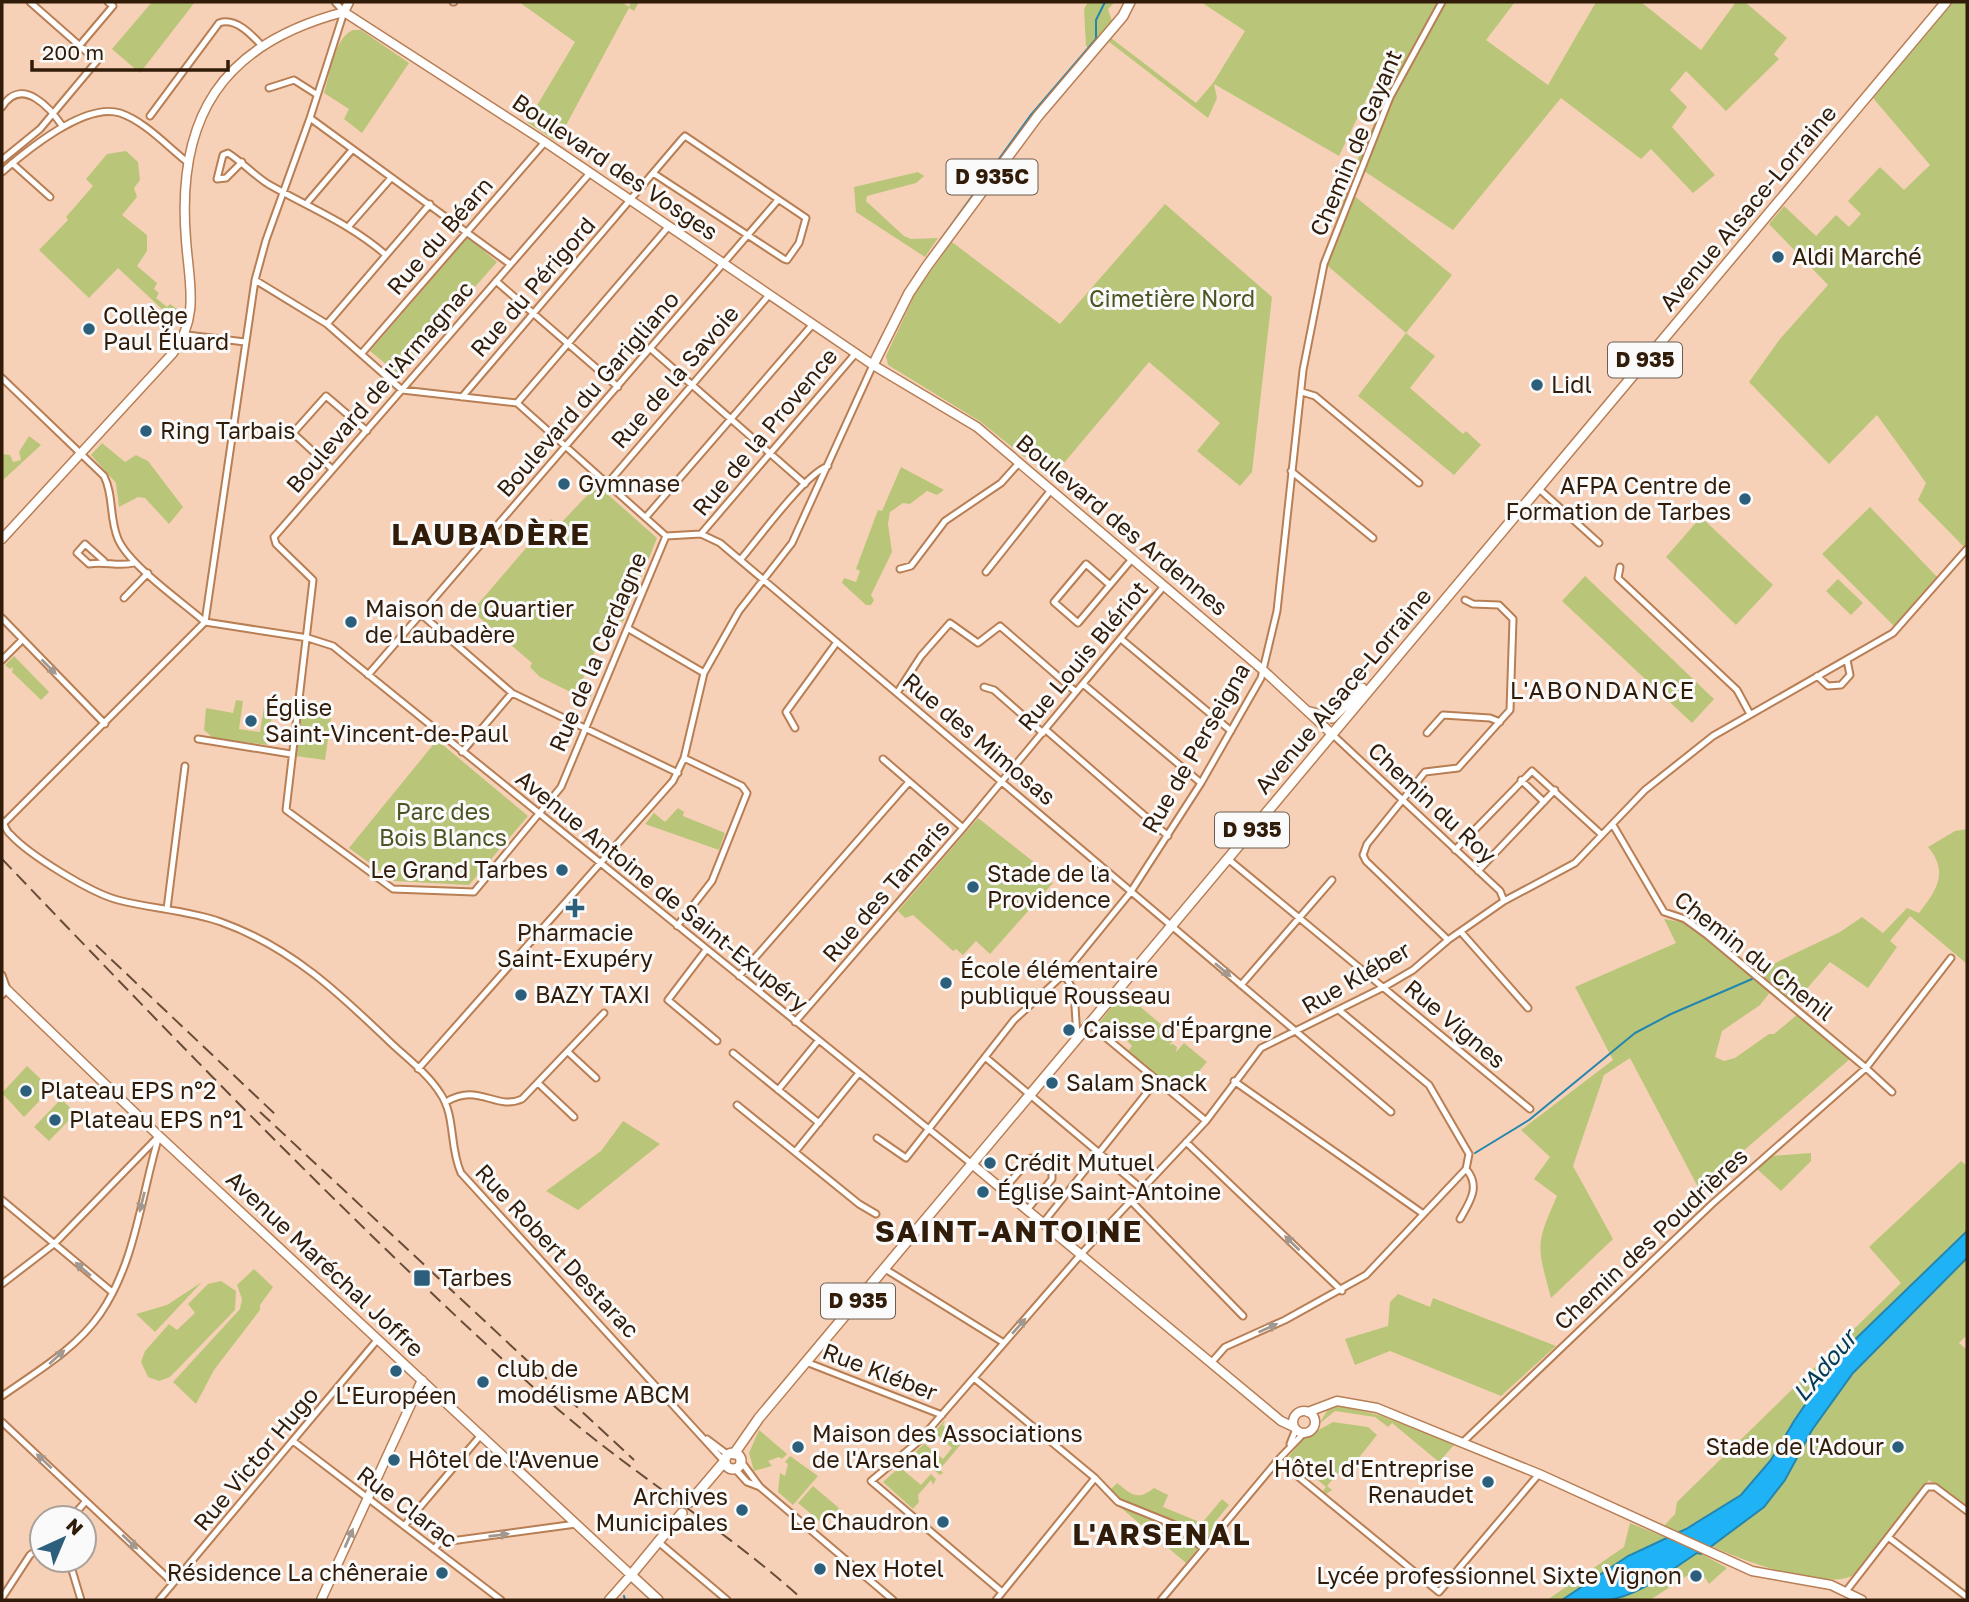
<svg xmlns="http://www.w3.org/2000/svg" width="1969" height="1602" font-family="'Golos Text',sans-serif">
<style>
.green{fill:#b9c679}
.water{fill:#1fb2f5;stroke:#2485ae;stroke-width:2}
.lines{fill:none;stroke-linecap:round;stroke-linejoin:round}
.stream{stroke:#2485ae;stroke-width:2}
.street-casing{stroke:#b87e54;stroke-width:9}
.secondary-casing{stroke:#b87e54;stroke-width:11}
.primary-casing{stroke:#b87e54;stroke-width:12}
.street{stroke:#fff;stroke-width:5}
.secondary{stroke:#fff;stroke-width:8}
.primary{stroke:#fff;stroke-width:9}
.rail{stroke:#674d39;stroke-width:2;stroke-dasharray:14 7;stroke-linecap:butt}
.oneway{fill:#a29890}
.poi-dot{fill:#2c5f7b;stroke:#fafafa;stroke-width:2.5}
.labels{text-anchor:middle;stroke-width:6;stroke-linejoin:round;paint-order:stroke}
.shield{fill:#fafafa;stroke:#6d5e51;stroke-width:2}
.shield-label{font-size:21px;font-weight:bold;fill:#311b09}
.street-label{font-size:23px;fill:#311b09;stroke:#fafafa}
.poi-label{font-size:23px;fill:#311b09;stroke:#fafafa;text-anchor:start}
.park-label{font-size:23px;fill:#4d5322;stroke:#fafafa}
.neighbourhood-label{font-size:24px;letter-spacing:2px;fill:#311b09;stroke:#fafafa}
.water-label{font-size:24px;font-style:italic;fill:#003b56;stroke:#fafafa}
.district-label{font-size:30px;font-weight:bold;letter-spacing:2px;fill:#311b09;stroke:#fafafa}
</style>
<rect width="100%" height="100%" fill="#f7d1b7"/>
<path class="green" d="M152,2H195L140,73L112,49Z
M519,2H622L629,7L631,2H639L634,11L629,8L557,142L527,122L575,42Z
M1088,2H1123L1114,3L1108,9L1112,21L1090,49L1086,46L1084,9Z
M1201,2H1434L1441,6L1445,2H1515L1486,40L1548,85L1596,2H1641L1701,50L1736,2H1745L1787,38L1774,54L1779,59L1726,111L1686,71L1670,90L1687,107L1672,127L1715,175L1693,193L1651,149L1641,159L1561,98L1453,230L1355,165L1389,92L1375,81L1339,156L1214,84L1217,98L1208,118L1108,41L1111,38L1196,103L1213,83L1245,31Z
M1953,2H1967V550L1918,500L1926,483L1877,415L1829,464L1749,382L1780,339L1828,285L1769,224L1784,206L1816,236L1836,215L1849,227L1861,214L1848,201L1880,167L1904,190L1930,165L1873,98Z
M353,30H361L409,63L362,133L344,119L349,109L324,93C330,75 334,38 353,30Z
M126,151L138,162L140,180L134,188L137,197L122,215L147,235V251L137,266L157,283L154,289L159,293L156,298L167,307L170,304L180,311L178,324L118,268L89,298L39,250L68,220L66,217L93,186L86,179L107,154Z
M918,172L924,176L916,183L867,196L866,201L904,236L911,239L938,238L925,257L856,212L854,187Z
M1347,190L1452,275L1406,333L1435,356L1410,388L1463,434L1466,431L1481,445L1454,475L1358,396L1406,333L1322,261Z
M1165,204L1272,297L1252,472L1240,486L1197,451L1220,423L1149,362L1058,470L1053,465L1049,469L1031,454L1024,457L981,422L888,365L886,356L917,290L952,242L1060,324Z
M468,237L497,262L398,374L370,351Z
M29,436L41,445L2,481V454L10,455L13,462L21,460L19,452Z
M102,443L125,462L136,455L148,461L183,507L169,524L145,498L138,497L119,507L116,483L91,455Z
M901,467L944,490L937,495L927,491L910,504L903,503L890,512L888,524L892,552L871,595L874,600L871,605H866L842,583L844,578L856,582L860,571L856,569L878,510L882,511Z
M597,485L657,538L623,622L610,617L581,683L594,689L589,701L540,677L530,667L532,663L472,611L551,519L559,525Z
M1870,507L1942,582L1899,631L1822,554Z
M1701,517L1773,585L1736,625L1666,557Z
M1585,576L1714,699L1692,723L1562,601Z
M1838,579L1863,603L1851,615L1826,591Z
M14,656L49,692L41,700L12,672L13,667L10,669L5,665Z
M236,700L243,701L239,729L260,732L264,707L273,709L267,745L213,738L204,730L206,708L233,713Z
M318,701L331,719L325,760L296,756L301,707H308Z
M437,740L528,816L469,885L394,881L349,848Z
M678,808L684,812L683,816L725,833L719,850L645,824L654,813L665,822Z
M978,818L1049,874L1047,878L1053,883L990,954L976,941L963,955L956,949L953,951L913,915L905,918L898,911Z
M1967,829V964L1910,916L1890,941L1897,947L1868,988L1830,962L1790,1008L1771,991L1760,1005L1722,1031L1715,1057L1724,1061L1735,1058L1769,1034H1774L1798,1014L1851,1058L1699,1189L1630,1058L1604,1075L1573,1166L1613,1239L1551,1298C1537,1245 1535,1246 1557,1196L1534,1179L1550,1157L1521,1130L1613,1060L1575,987L1676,943L1664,919L1686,923L1750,975L1840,932L1862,917L1883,933L1907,908L1919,913C1937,890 1949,872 1928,847L1955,831Z
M1120,996L1132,1007L1136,1003L1170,1032L1166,1037L1174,1039L1169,1045L1173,1044L1177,1047L1176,1052L1184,1043L1207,1062L1179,1094L1124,1048L1129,1050L1132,1046L1117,1030L1111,1036L1113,1039L1097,1026Z
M27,1066L51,1089L24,1117L2,1093Z
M61,1099L76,1113L49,1141L34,1127Z
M623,1121L660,1144L578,1210L546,1191L601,1151Z
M1811,1153V1161L1781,1191L1756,1168L1771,1156Z
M1961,1161L1967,1166V1231L1839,1355L1794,1421L1771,1460L1741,1495L1677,1533L1664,1526L1675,1514L1677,1502L1901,1283L1869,1247Z
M1967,1258V1335L1959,1343L1967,1350V1509L1929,1480L1854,1575C1824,1591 1741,1560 1711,1546L1764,1507L1785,1480L1812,1430L1853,1373Z
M254,1269L273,1287L260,1305V1310L214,1370L196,1404L173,1382L240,1309L242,1299L237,1285Z
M221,1281L236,1291L235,1310L170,1377L159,1381L148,1377L141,1362L145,1351L169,1324L177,1330L195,1313L188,1304L208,1284Z
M202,1282L155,1332L136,1314L167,1305Z
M1398,1294L1430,1307L1433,1298L1556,1346L1501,1396L1390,1351L1355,1365L1345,1339L1388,1326L1390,1302Z
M1339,1406L1379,1415L1455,1444L1439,1462L1392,1423L1388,1427L1375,1417L1335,1411L1319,1424L1327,1411Z
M945,1420L943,1425L962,1443L940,1469L943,1473L940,1475L917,1456L916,1451L928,1441L926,1445L943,1459L952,1448L936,1434L931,1436Z
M1333,1422L1368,1427L1377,1435L1349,1470L1346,1464L1327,1486L1332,1490L1326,1494L1323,1491L1326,1487L1294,1460L1290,1464L1286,1460L1304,1438Z
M759,1430L787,1454L782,1459L779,1457L768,1461L772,1466L754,1471L749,1453Z
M790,1456L818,1476L793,1505L778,1492L780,1473L785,1476L788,1464L785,1462Z
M904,1463L902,1469L921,1485L931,1474L936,1479L933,1485L931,1480L918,1495L919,1502L913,1509L883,1482Z
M1117,1483C1132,1495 1138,1501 1154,1488L1168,1495L1163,1507L1202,1523L1222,1499L1229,1505L1215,1522L1219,1526L1203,1541L1166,1517L1123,1501L1111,1489Z
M813,1486L839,1508L824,1525L798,1503Z
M1113,1501L1175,1529L1199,1547L1186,1563Z
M1630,1523L1667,1538L1644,1548L1562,1600H1547L1624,1547Z
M1698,1552L1727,1568L1709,1584L1699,1568L1650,1600H1607L1662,1577Z"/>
<path class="water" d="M1967,1231V1258L1853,1373L1812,1430L1785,1480L1764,1507L1701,1554L1697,1553C1671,1570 1638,1597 1606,1600C1591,1602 1576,1600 1562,1600L1628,1556L1686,1529L1741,1495L1771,1460L1794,1421L1839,1355Z"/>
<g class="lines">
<path class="stream" d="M1254,2H1255
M941,239L1030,116L1096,39V20L1105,2
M879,342L917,272
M1475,1153L1529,1120L1635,1033L1671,1014L1752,979
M624,1596L625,1600"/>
<g class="street-casing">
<path id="street" d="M453,2H454
M80,45L113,6L108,2
M269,88L294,80L316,94
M2,107C22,75 51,109 63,127
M150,116L219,23C236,17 252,35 263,47
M310,118L510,264
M2,160L40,129L97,61L30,2
M242,162L226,178L217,179L223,155L228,153C242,162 254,175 268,184C308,207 351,224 386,255
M12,163L50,197
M2,172C26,151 85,102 120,113C144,121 166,145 186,161
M590,173L274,537L276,544L313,580L286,810L393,889L474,892L561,787L666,536
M306,204L352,150
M348,227L391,178
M255,280L327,324L402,390L517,403L666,536L701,534L720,543L1391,1112
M496,281L618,387
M327,324L430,204
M187,335L245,342
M651,349L805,484
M362,353L545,142
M2,378L104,476C114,496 109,518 118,539C129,565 181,601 205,622
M1302,392L1315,396L1419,483
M462,397L682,139L685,136L806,218L799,243L787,260L784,259L653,173
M517,403L669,226
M332,469L293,433L326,396L367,431
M1291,471L1373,538
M608,483L769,295
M1538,488L1599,543
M646,517L813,324
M701,534L856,353
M741,559C759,538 805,474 828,466
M104,561L85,544L77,553L89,564C105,561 118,567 134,563
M1620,567L1618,578L1737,690L1750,714
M900,569L911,566L945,521L1001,483L1019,463
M986,572L1051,490
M1110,585L1086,564L1054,602L1078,623L1132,559
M124,598L148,573
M421,614L512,693L678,773
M2,618L105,724
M205,622L308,638L333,646L973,1165
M629,629L704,673
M1121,639L1231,731
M2,660L22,640
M368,675L778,200
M1817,676L1828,686L1841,685L1850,675L1847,660
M1083,684L1201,783
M984,687L994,690L1043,733
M897,693L921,656L950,623L978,643L1000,626L1076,692
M795,728L786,712L837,642
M1046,730L1168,836
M1427,733L1443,715L1490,718L1500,722
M1332,734L1500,891L1504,901
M198,739L291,754
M462,752L512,693
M883,759L963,828
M1521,780L1544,802
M2,821C5,825 6,831 10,834C29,855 91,893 118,900C152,909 187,910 221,922C291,947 339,993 392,1044C408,1059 428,1074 440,1093C456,1116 449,1147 461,1173L723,1460
M4,823L205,622L255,280L266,240L310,118L344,12L335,2
M1613,825L1664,912L1685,919L1707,935L1866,1068L1892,1092
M1455,850L1532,771L1602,835
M1228,859L1530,1109
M1478,871L1555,790
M167,909L185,766
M677,926L712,881L747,793L742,786L684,758
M1461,932L1528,1008
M1448,940L1366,861L1363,855L1367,844L1425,772L1458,768L1510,710L1513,619L1499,605L1473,604L1465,600
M706,950L668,1000L717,1041
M1064,974L1074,991L1077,1037
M2,975L7,989L2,995
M739,976L909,782
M1241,985L1332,880
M795,1022L963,828L1164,586
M1091,1025L1206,1121
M568,1052L596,1078
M733,1053L819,1123
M985,1057L1142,1189
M418,1069L673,781L684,758L704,673L739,611L792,543L873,365
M1234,1081L1422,1213
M538,1083L574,1117
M778,1090L818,1041
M446,1102C478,1082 496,1111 522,1099L604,1013
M737,1105L859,1204L876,1214
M877,1138L906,1158L1014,1020L1064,974L1130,893L1201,783L1261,678L1277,611L1303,370L1324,264L1390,97L1442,2
M1186,1142L1342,1291
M795,1152L859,1073
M1003,1190L1031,1158L1052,1169V1179L1027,1210
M2,1200L112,1292
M1131,1201L1243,1316
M1460,1219C1470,1202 1481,1186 1466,1169
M1043,1223L1157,1080
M885,1269L1004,1343
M2,1284L54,1244L157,1138
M806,1362L942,1415
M1211,1363L1225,1347L1285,1320L1366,1275L1466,1169L1469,1154L1429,1085L1340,1011
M974,1378L1095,1478L1118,1502L1175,1525L1204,1549
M2,1396C36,1372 76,1349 100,1314C136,1262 141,1195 159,1136
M2,1422L173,1583
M707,1439L727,1454
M293,1441L501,1600
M1464,1441L1712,1204L1866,1068L1951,958
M1290,1444L1296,1429
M1278,1460L1439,1592L1539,1474
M743,1464L760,1487L893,1600
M736,1470L747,1482L760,1487
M71,1518L86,1501
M404,1526L481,1435
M1888,1537L1967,1597
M662,1545L727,1600
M434,1549L439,1543L451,1541L576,1524
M69,1560L81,1600
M1847,1590L1927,1487H1935L1967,1511
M1002,1592L871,1481L919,1441L1083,1252L1206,1121L1261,1048L1384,987L1413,970L1448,940L1504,901L1575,863L1645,790L1713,736L1893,633L1967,549
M2,1598L30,1555L42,1546
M159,1600L378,1339
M996,1600L1095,1478
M1161,1600L1278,1460L1304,1433"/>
</g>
<g class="secondary-casing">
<path id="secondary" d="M344,12L545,142L873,365L977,427L1263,670L1332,734
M344,12L349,2
M2,539L173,353C200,316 189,283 186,240C176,118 221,44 344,12
M2,985L159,1136L631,1575L609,1600
M973,1165L1281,1421L1294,1427
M1293 1422a11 11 0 1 1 22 0a11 11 0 1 1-22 0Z
M1308,1412L1337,1401L1377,1408L1539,1474L1752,1571L1831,1585L1862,1600
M321,1600L422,1380"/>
</g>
<g class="primary-casing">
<path id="primary" d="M873,365L909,293L927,266L1038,116L1123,16L1130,2
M1310,712L1332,718L1362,688
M725 1461a8 8 0 1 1 16 0a8 8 0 1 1-16 0Z
M734,1454L759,1418L1946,2
M690,1502L724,1462
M658,1600L631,1575L682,1513"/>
</g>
<use href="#street" class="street"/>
<use href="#secondary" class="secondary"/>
<use href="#primary" class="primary"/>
<path class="rail" d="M2,859C178,1043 354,1226 544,1397C625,1470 722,1526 803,1600
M96,945L277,1116
M260,1112L634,1460"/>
</g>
<defs><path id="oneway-solid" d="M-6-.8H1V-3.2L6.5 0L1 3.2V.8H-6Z" transform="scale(1.75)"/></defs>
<g class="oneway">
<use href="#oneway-solid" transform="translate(49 667) rotate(45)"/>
<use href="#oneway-solid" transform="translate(1223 970) rotate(40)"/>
<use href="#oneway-solid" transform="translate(142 1202) rotate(104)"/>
<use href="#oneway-solid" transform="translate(1292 1243) rotate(-136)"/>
<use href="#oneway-solid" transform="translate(83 1269) rotate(-139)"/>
<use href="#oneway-solid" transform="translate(1019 1326) rotate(-49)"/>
<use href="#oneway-solid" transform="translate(1268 1328) rotate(-24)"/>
<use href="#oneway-solid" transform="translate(57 1357) rotate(-42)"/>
<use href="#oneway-solid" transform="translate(44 1461) rotate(-137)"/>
<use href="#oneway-solid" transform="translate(499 1535) rotate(-7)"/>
<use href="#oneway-solid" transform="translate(349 1538) rotate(-66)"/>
<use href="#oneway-solid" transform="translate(130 1542) rotate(43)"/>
</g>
<g class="poi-dot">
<circle cx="1778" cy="257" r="7"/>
<circle cx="89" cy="329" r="7"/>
<circle cx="1537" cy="385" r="7"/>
<circle cx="146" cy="431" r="7"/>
<circle cx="564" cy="484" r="7"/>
<circle cx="1745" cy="499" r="7"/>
<circle cx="351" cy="622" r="7"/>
<circle cx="251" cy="721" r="7"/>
<circle cx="562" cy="870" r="7"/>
<circle cx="973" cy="887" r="7"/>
<path d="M571.5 897.5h7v7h7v7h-7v7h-7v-7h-7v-7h7z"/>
<circle cx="946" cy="983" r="7"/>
<circle cx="521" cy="995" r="7"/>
<circle cx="1069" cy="1030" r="7"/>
<circle cx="1052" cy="1083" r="7"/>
<circle cx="26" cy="1091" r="7"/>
<circle cx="55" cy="1120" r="7"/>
<circle cx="990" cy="1163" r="7"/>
<circle cx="983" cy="1192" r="7"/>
<rect x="413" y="1269" width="18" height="18" rx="3.5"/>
<circle cx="396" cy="1371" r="7"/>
<circle cx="483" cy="1382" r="7"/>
<circle cx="798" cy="1447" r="7"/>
<circle cx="1898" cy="1447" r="7"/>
<circle cx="394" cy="1460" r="7"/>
<circle cx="1488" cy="1482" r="7"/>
<circle cx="742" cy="1510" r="7"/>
<circle cx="943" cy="1522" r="7"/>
<circle cx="820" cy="1569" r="7"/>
<circle cx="442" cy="1573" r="7"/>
<circle cx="1696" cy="1576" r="7"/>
</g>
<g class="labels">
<g class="shield">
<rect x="946.5" y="159.5" width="91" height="35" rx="5"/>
<rect x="1608" y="342.5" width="74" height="35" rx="5"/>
<rect x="1215" y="812.5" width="74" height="35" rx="5"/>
<rect x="821" y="1283.5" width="74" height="35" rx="5"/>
</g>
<g class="shield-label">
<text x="992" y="184">D 935C</text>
<text x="1645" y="367">D 935</text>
<text x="1252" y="837">D 935</text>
<text x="858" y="1308">D 935</text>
</g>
<g class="street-label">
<text transform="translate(1356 143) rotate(-67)" y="8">Chemin de Gayant</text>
<text transform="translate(615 167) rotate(34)" y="8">Boulevard des Vosges</text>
<text transform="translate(1748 208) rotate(-50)" y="8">Avenue Alsace-Lorraine</text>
<text transform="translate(440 236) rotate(-49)" y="8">Rue du Béarn</text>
<text transform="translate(533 287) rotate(-49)" y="8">Rue du Périgord</text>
<text transform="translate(675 377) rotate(-49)" y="8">Rue de la Savoie</text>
<text transform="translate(380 387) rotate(-49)" y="8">Boulevard de l'Armagnac</text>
<text transform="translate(588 394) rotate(-49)" y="8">Boulevard du Garigliano</text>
<text transform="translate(765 432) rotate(-50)" y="8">Rue de la Provence</text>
<text transform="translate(1122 525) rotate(40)" y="8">Boulevard des Ardennes</text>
<text transform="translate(598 652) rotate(-67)" y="8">Rue de la Cerdagne</text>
<text transform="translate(1083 656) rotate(-50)" y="8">Rue Louis Blériot</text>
<text transform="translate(1343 691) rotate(-50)" y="8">Avenue Alsace-Lorraine</text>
<text transform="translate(979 739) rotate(40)" y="8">Rue des Mimosas</text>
<text transform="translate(1196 748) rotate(-60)" y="8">Rue de Perseigna</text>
<text transform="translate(1432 803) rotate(43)" y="8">Chemin du Roy</text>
<text transform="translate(662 891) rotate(39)" y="8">Avenue Antoine de Saint-Exupéry</text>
<text transform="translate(886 891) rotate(-49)" y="8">Rue des Tamaris</text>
<text transform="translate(1754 956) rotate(38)" y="8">Chemin du Chenil</text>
<text transform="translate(1356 978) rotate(-30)" y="8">Rue Kléber</text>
<text transform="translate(1455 1024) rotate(40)" y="8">Rue Vignes</text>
<text transform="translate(1651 1239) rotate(-43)" y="8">Chemin des Poudrières</text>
<text transform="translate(557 1251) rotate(47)" y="8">Rue Robert Destarac</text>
<text transform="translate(325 1264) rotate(43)" y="8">Avenue Maréchal Joffre</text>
<text transform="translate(880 1372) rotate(21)" y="8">Rue Kléber</text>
<text transform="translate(256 1459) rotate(-50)" y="8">Rue Victor Hugo</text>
<text transform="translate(407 1507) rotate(37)" y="8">Rue Clarac</text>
</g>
<g class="poi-label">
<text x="1792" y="265">Aldi Marché</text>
<text x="103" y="324">Collège<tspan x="103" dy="26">Paul Éluard</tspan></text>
<text x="1551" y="393">Lidl</text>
<text x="160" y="439">Ring Tarbais</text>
<text x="578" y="492">Gymnase</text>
<text x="1731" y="494" text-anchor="end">AFPA Centre de<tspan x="1731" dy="26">Formation de Tarbes</tspan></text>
<text x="365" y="617">Maison de Quartier<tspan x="365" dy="26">de Laubadère</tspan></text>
<text x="265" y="716">Église<tspan x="265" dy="26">Saint-Vincent-de-Paul</tspan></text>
<text x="548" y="878" text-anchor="end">Le Grand Tarbes</text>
<text x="987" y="882">Stade de la<tspan x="987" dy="26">Providence</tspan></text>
<text x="575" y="941" text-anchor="middle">Pharmacie<tspan x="575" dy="26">Saint-Exupéry</tspan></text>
<text x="960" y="978">École élémentaire<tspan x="960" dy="26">publique Rousseau</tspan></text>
<text x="535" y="1003">BAZY TAXI</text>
<text x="1083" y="1038">Caisse d'Épargne</text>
<text x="1066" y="1091">Salam Snack</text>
<text x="40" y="1099">Plateau EPS n°2</text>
<text x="69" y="1128">Plateau EPS n°1</text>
<text x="1004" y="1171">Crédit Mutuel</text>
<text x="997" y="1200">Église Saint-Antoine</text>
<text x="438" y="1286">Tarbes</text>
<text x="497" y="1377">club de<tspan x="497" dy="26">modélisme ABCM</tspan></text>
<text x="396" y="1404" text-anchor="middle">L'Européen</text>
<text x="812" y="1442">Maison des Associations<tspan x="812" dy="26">de l'Arsenal</tspan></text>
<text x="1884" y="1455" text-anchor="end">Stade de l'Adour</text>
<text x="408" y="1468">Hôtel de l'Avenue</text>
<text x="1474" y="1477" text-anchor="end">Hôtel d'Entreprise<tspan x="1474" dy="26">Renaudet</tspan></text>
<text x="728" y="1505" text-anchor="end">Archives<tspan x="728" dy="26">Municipales</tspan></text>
<text x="929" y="1530" text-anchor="end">Le Chaudron</text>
<text x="834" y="1577">Nex Hotel</text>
<text x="428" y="1581" text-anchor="end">Résidence La chêneraie</text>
<text x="1682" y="1584" text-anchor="end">Lycée professionnel Sixte Vignon</text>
</g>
<g class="park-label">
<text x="1172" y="307">Cimetière Nord</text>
<text x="443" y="820">Parc des<tspan x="443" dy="26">Bois Blancs</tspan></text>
</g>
<g class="neighbourhood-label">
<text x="1603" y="699">L'ABONDANCE</text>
</g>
<g class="water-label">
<text transform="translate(1825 1366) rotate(-50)" y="8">L'Adour</text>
</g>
<g class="district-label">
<text x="491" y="545">LAUBADÈRE</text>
<text x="1009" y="1242">SAINT-ANTOINE</text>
<text x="1162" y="1545">L'ARSENAL</text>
</g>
</g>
<rect width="1969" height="1602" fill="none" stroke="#311b09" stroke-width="7"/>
<g transform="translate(63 1539) rotate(44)"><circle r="33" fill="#fafafa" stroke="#aaa19a" stroke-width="2"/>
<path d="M0-5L12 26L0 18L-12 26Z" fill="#2c5f7b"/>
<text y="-10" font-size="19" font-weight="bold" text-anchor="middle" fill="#311b09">N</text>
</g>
<path d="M32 60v10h196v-10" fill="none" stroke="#311b09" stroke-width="3.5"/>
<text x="42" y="60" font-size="21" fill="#311b09" stroke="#fafafa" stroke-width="5" paint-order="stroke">200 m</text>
</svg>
